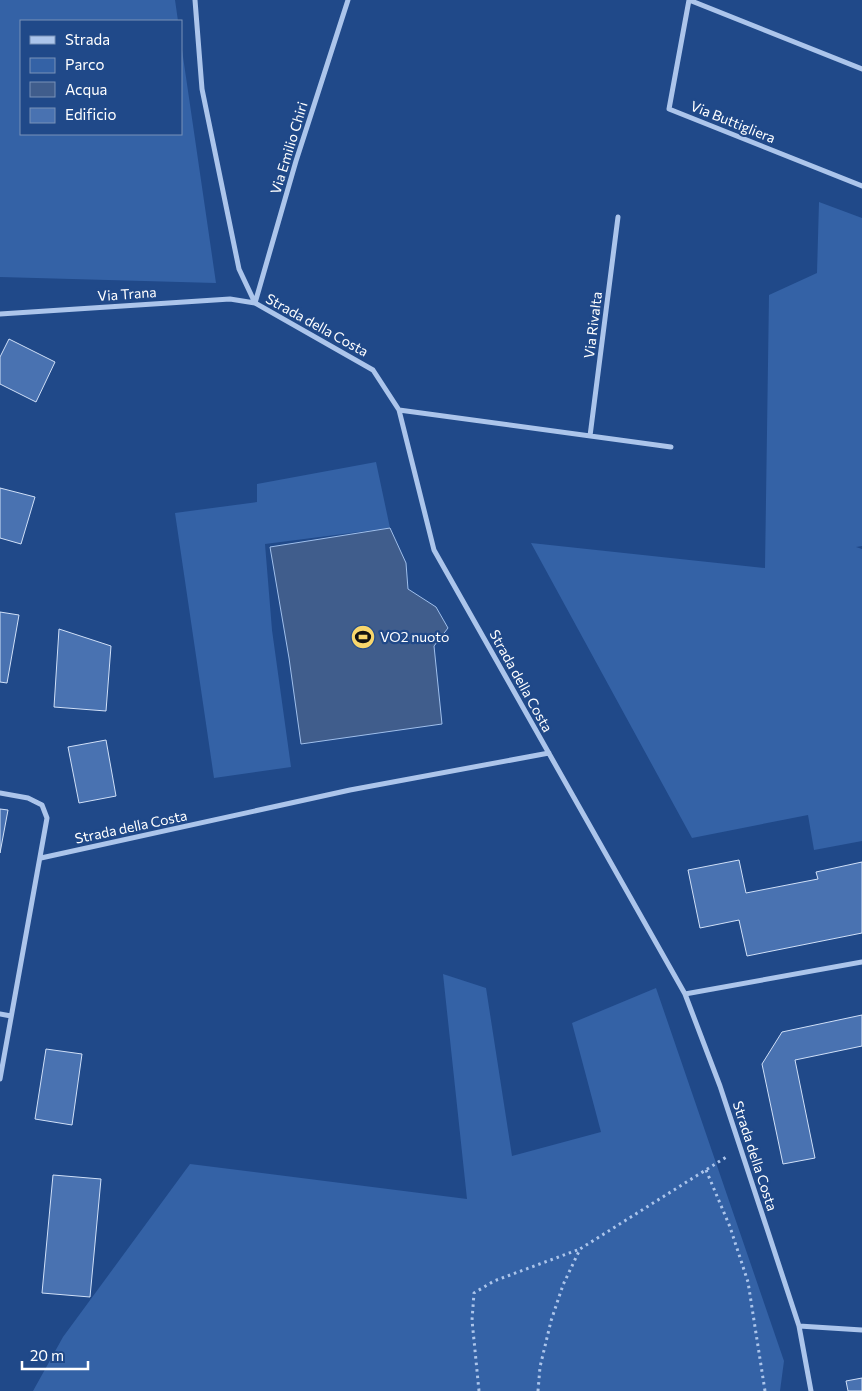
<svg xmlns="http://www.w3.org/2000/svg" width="862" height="1391" font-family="Commissioner,sans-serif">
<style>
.green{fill:#3462a6}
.water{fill:#405d8c;stroke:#9fbfec}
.building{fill:#4972b1;stroke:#d0e0f8}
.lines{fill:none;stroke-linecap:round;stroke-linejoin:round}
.path{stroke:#acc5eb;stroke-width:3;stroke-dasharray:2.5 4;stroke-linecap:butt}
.street{stroke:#acc5eb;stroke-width:5}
.labels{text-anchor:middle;stroke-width:4.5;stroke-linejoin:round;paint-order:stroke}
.street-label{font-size:14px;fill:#fff;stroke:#204989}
.poi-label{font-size:14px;fill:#fff;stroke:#204989;text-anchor:start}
</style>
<rect width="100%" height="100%" fill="#204989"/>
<path class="green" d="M0,0H175L178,21H21V134H181V43L216,283L0,277Z
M819,202L862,218V546L856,547L862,549V841L814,850L808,815L692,838L531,543L765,568L769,295L817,273Z
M376,462L390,528L265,544L272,630L291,767L214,778L175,513L257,502V484Z
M443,974L486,988L512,1156L601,1132L572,1023L656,988L784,1361L780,1391H33L63,1337L190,1164L467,1199Z"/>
<path class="water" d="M390,528L406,563L408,589L436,607L448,628L434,646L442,724L301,744L289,658L270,547Z"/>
<path class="building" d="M9,339L55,362L36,402L0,384V357Z
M0,488L35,497L21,544L0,538Z
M0,612L19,615L7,683L0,682Z
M59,629L111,646L106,711L54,707Z
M106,740L116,796L79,803L68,747Z
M0,809L8,810L0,853Z
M739,860L746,893L818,879L816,872L862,862V933L747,956L739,920L700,928L688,870Z
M862,1015V1046L795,1060L815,1158L783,1164L762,1064L782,1032Z
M46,1049L82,1054L72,1125L35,1119Z
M53,1175L101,1179L90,1297L42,1293Z
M862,1378V1391H848L846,1381Z"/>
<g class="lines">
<path class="path" d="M706,1170L730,1227L748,1282L765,1391
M479,1391L472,1320L474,1293L494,1281L580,1249
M538,1391L540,1367L551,1321L563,1285L580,1249L728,1156"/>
<path class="street" d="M195,0L202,89L239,269L255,303L373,370L399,410L434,550L685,994L720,1086L799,1326L811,1391
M689,0L669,109L862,186
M689,0L862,69
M255,303L296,161L348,0
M0,314L230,299L255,303
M399,410L671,447
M590,436L618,217
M0,793L28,798L42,805L47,818L0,1079
M41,858L350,790L549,753
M685,994L862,962
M0,1014L11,1016
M799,1326L862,1330"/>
</g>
<defs>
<g id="stadium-disc" transform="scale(1.25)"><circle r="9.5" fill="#f8d66c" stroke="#204989"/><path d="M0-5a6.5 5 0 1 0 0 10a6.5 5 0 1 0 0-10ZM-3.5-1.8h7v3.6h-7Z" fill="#111"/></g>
</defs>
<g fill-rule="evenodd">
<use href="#stadium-disc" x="363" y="637"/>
</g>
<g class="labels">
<g class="street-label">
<text transform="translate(733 122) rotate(22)" y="5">Via Buttigliera</text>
<text transform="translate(289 148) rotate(-73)" y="5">Via Emilio Chiri</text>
<text transform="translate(127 294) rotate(-4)" y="5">Via Trana</text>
<text transform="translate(317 325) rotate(29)" y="5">Strada della Costa</text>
<text transform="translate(593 325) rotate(-83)" y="5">Via Rivalta</text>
<text transform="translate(521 681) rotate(61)" y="5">Strada della Costa</text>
<text transform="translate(131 827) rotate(-12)" y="5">Strada della Costa</text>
<text transform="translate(755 1156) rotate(72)" y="5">Strada della Costa</text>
</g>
<g class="poi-label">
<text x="380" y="642">VO2 nuoto</text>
</g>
</g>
<rect x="20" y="20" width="162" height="115" fill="#204989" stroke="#7992b8"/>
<rect x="30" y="36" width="25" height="8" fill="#acc5eb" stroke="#7992b8"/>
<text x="65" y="45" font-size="15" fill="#ffffff">Strada</text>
<rect x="30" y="58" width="25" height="15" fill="#3462a6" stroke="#7992b8"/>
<text x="65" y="70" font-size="15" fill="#ffffff">Parco</text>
<rect x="30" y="82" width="25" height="15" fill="#405d8c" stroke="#7992b8"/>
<text x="65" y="95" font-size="15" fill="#ffffff">Acqua</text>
<rect x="30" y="108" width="25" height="15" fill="#4972b1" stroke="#7992b8"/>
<text x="65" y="120" font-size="15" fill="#ffffff">Edificio</text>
<path d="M22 1361v8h66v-8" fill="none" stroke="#ffffff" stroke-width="2.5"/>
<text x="30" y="1361" font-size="15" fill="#ffffff" stroke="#204989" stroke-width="4" paint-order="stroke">20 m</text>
</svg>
